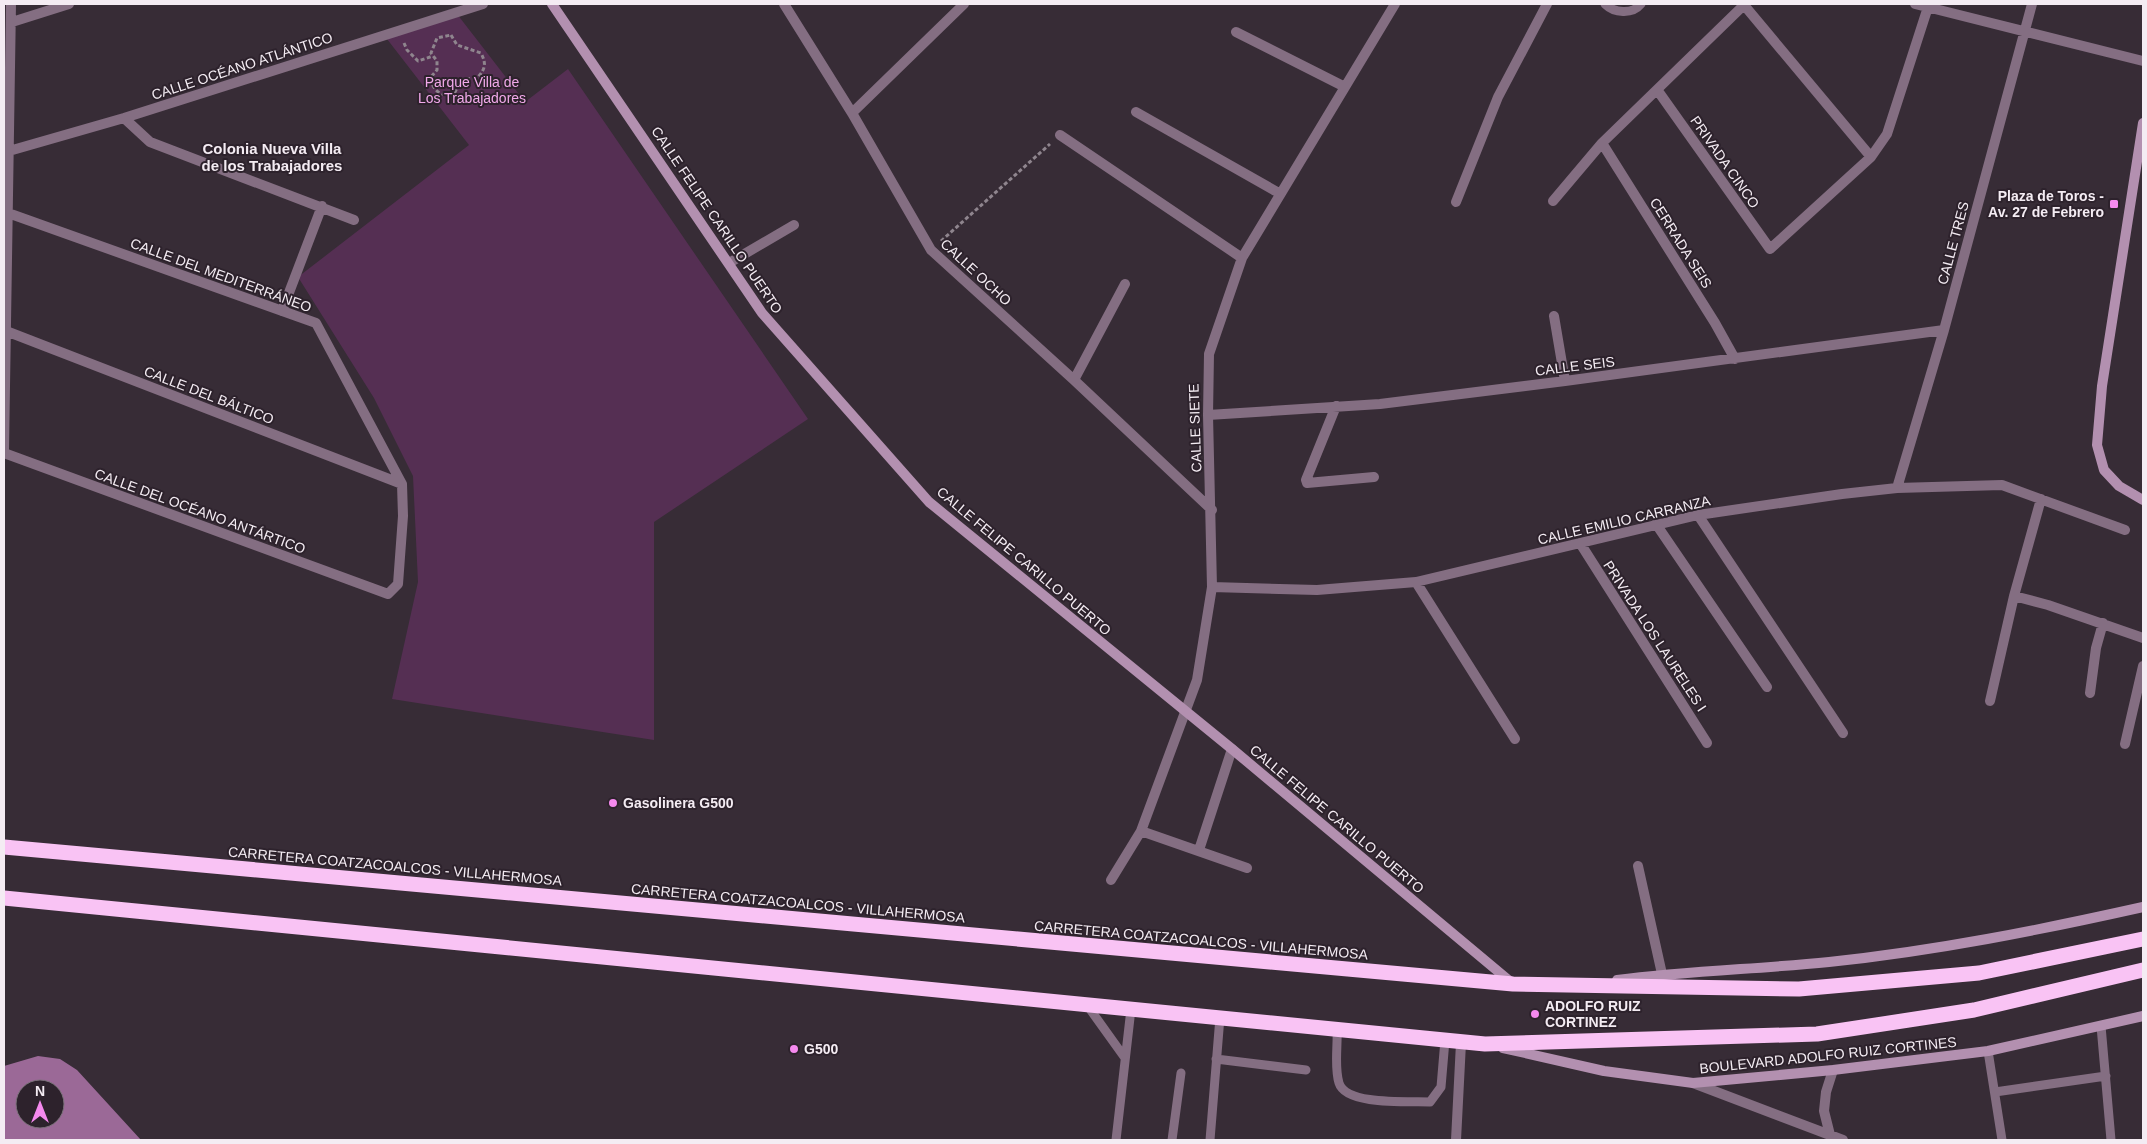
<svg xmlns="http://www.w3.org/2000/svg" width="2147" height="1144" font-family="Arial,sans-serif">
<style>
.green{fill:#552f53}
.water{fill:#9b6997;fill-rule:evenodd}
.lines{fill:none;stroke-linecap:round;stroke-linejoin:round}
.path{stroke:#8f858e;stroke-width:3;stroke-dasharray:4 2.5;stroke-linecap:butt}
.lane{stroke:#846e82;stroke-width:9}
.street{stroke:#846e82;stroke-width:10}
.secondary{stroke:#b390b0;stroke-width:10}
.highway{stroke:#f9c3f4;stroke-width:15}
.poi-dot{fill:#f589ee;stroke:#2d222c;stroke-width:2}
.labels{text-anchor:middle;stroke-width:4;stroke-linejoin:round;paint-order:stroke}
.street-label{font-size:14px;fill:#f4ecf3;stroke:#2d222c}
.park-label{font-size:14px;fill:#f1a9ea;stroke:#2d222c}
.poi-label{font-size:14px;font-weight:bold;fill:#f4ecf3;stroke:#2d222c;text-anchor:start}
.neighbourhood-label{font-size:15px;font-weight:bold;fill:#f4ecf3;stroke:#2d222c}
</style>
<rect width="100%" height="100%" fill="#372c36"/>
<path class="green" d="M457,14L525,102L568,69L808,419L654,522V740L392,699L418,582L413,476L374,398L298,277L469,145L387,39Z"/>
<path class="water" d="M38,1056L60,1059L77,1070L141,1140H4V1066ZM25,1089H55V1119H25Z"/>
<g class="lines">
<path class="path" d="M451,35L457,45L481,53C486,63 486,68 478,77L461,80L455,92C442,100 431,89 431,77L437,70V61L431,53L437,38Z
M404,43L407,50L418,61L433,56
M941,241L1050,144"/>
<path class="lane" d="M1605,4C1614,13 1632,15 1641,4
M1087,1005L1125,1058
M2101,1026L2111,1140
M1337,1029C1338,1046 1334,1067 1339,1083C1346,1106 1410,1101 1430,1102L1441,1087L1445,1040
M1988,1051L2002,1140
M1216,1059L1306,1070
M1995,1092L2106,1076
M1116,1140L1131,1009
M1172,1140L1181,1073
M1210,1140L1220,1017"/>
<path class="street" d="M784,4L852,113L931,250L1074,380L1212,510
M1915,4L2143,61
M1744,5L1871,157
M12,22L69,4
M1236,32L1345,87
M1658,91L1770,249L1871,157L1887,134L1928,7
M1136,112L1279,193
M852,113L964,4
M124,118L150,142L354,220
M1060,135L1242,258
M1602,143L1715,323L1735,359
M9,151L124,118L483,4
M1553,201L1602,143L1745,4
M1456,202L1498,97L1547,4
M729,263L794,225
M282,311L322,206
M1554,316L1565,381
M6,331L402,484
M1074,380L1125,284
M1336,406L1306,480L1307,483L1374,477
M1208,415L1380,404L1565,381L1944,330
M4,450L11,4
M4,453L388,594L398,584L403,516L402,484L316,323L8,213
M1897,488L1944,330L2032,4
M1698,515L1843,733
M1656,524L1767,687
M1580,543L1707,743
M1416,582L1515,739
M1212,587L1317,590L1416,582L1698,515L1842,494L1897,488L2002,485L2125,530
M2014,596L2048,605L2143,638
M2090,693L2096,648L2103,623
M1990,701L2014,596L2041,499
M2125,744L2143,666
M1141,831L1247,868
M1199,850L1232,749
M1638,866L1662,974
M1111,880L1141,831L1197,680L1212,587L1208,415L1209,354L1242,258L1395,4
M1693,1083L1843,1140
M1831,1139L1824,1111L1826,1092L1833,1070
M1456,1140L1461,1043"/>
<path class="secondary" d="M552,4L762,313L929,502L1232,749L1512,983
M2143,123L2102,386L2097,445L2104,470L2119,486L2143,500
M1617,980C1688,971 1759,969 1829,962C1935,951 2040,930 2143,907
M1503,1048L1604,1071L1693,1083L1833,1070L1988,1051L2143,1016"/>
<path class="highway" d="M4,847L1513,984L1799,989L1979,973L2143,939
M4,898L1485,1044L1817,1034L1974,1010L2143,970"/>
</g>
<g class="poi-dot">
<rect x="2109" y="199" width="10" height="10" rx="2.5"/>
<circle cx="613" cy="803" r="5"/>
<circle cx="1535" cy="1014" r="5"/>
<circle cx="794" cy="1049" r="5"/>
</g>
<g class="labels">
<g class="street-label">
<text transform="translate(242 66) rotate(-18)" y="5">CALLE OCÉANO ATLÁNTICO</text>
<text transform="translate(1725 162) rotate(55)" y="5">PRIVADA CINCO</text>
<text transform="translate(717 220) rotate(56)" y="5">CALLE FELIPE CARILLO PUERTO</text>
<text transform="translate(1681 243) rotate(58)" y="5">CERRADA SEIS</text>
<text transform="translate(1953 243) rotate(-75)" y="5">CALLE TRES</text>
<text transform="translate(976 272) rotate(43)" y="5">CALLE OCHO</text>
<text transform="translate(221 275) rotate(20)" y="5">CALLE DEL MEDITERRÁNEO</text>
<text transform="translate(1575 366) rotate(-7)" y="5">CALLE SEIS</text>
<text transform="translate(209 395) rotate(21)" y="5">CALLE DEL BÁLTICO</text>
<text transform="translate(1195 428) rotate(-92)" y="5">CALLE SIETE</text>
<text transform="translate(200 511) rotate(20)" y="5">CALLE DEL OCÉANO ANTÁRTICO</text>
<text transform="translate(1624 520) rotate(-13)" y="5">CALLE EMILIO CARRANZA</text>
<text transform="translate(1024 561) rotate(40)" y="5">CALLE FELIPE CARILLO PUERTO</text>
<text transform="translate(1655 636) rotate(57)" y="5">PRIVADA LOS LAURELES I</text>
<text transform="translate(1337 819) rotate(40)" y="5">CALLE FELIPE CARILLO PUERTO</text>
<text transform="translate(395 866) rotate(5)" y="5">CARRETERA COATZACOALCOS - VILLAHERMOSA</text>
<text transform="translate(798 903) rotate(5)" y="5">CARRETERA COATZACOALCOS - VILLAHERMOSA</text>
<text transform="translate(1201 940) rotate(5)" y="5">CARRETERA COATZACOALCOS - VILLAHERMOSA</text>
<text transform="translate(1828 1055) rotate(-6)" y="5">BOULEVARD ADOLFO RUIZ CORTINES</text>
</g>
<g class="park-label">
<text x="472" y="87">Parque Villa de<tspan x="472" dy="16">Los Trabajadores</tspan></text>
</g>
<g class="poi-label">
<text x="2104" y="201" text-anchor="end">Plaza de Toros -<tspan x="2104" dy="16">Av. 27 de Febrero</tspan></text>
<text x="623" y="808">Gasolinera G500</text>
<text x="1545" y="1011">ADOLFO RUIZ<tspan x="1545" dy="16">CORTINEZ</tspan></text>
<text x="804" y="1054">G500</text>
</g>
<g class="neighbourhood-label">
<text x="272" y="154">Colonia Nueva Villa<tspan x="272" dy="17">de los Trabajadores</tspan></text>
</g>
</g>
<rect width="2147" height="1144" fill="none" stroke="#f4ecf3" stroke-width="10"/>
<g transform="translate(40 1104)"><circle r="24" fill="#2d222c" stroke="#7d737c"/>
<path d="M0-4L9 19L0 12L-9 19Z" fill="#f589ee"/>
<text y="-8" font-size="14" font-weight="bold" text-anchor="middle" fill="#f4ecf3">N</text>
</g>
</svg>
